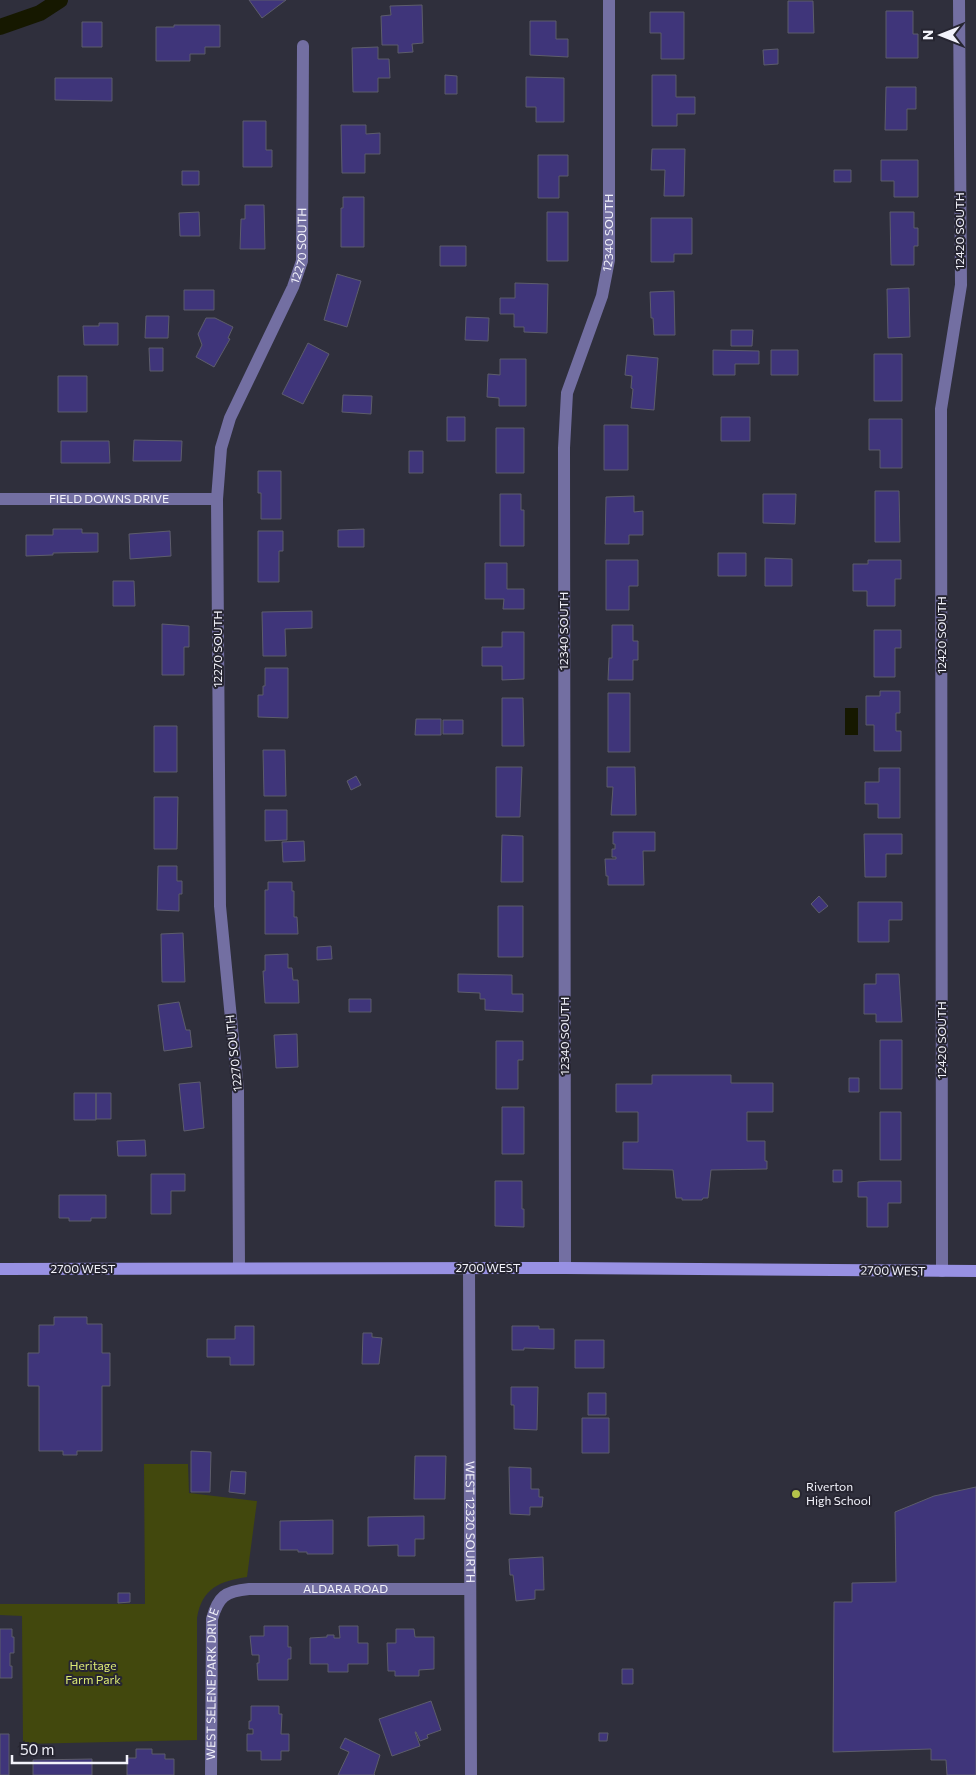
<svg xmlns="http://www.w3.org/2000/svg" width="976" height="1775" font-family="Commissioner,sans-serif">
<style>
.green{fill:#42480d}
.water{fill:#161800}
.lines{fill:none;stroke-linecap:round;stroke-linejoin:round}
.canal{stroke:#161800;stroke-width:16}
.building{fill:#3f357a;stroke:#5d5d6b}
.street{stroke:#736fa2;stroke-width:12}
.secondary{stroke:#9891e3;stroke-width:12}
.poi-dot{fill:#b4c24a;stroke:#262531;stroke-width:2}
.labels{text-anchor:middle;stroke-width:4;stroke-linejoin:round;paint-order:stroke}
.street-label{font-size:12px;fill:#f2f2fa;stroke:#262531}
.poi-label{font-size:12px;fill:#f2f2fa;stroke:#262531;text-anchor:start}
.park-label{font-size:12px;fill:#dbe974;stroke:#262531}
</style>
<rect width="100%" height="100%" fill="#2f2f3c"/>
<path class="green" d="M144,1464H188L189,1493L257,1501L247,1577C220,1581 202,1588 197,1618V1740L23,1744L22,1616L0,1615V1604H145Z"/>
<path class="water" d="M845,708H858V735H845Z"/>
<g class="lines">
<path class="canal" d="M0,27L40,13L60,0"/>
</g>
<path class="building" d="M249,0H286L262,18Z
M788,1H813L814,33H788Z
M422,5L423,43L412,44L413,52L398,53V45H382L381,16L391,15L390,6Z
M886,11H913V34H918V58H886Z
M650,12H684V59H661V33H650Z
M530,21H556V39H568V57L530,55Z
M82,22H102V47H82Z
M174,25H220V47H205V54H190V61H156V27H174Z
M378,47V59H389L390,78H378V92H353L352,48Z
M778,49V64L764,65L763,50Z
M445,75L457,76V94H445Z
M652,75H676V97H695V114H677V126H652Z
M526,77L564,78V122H536V107H526Z
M55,78H112V101L55,100Z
M886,87H916V109H907V130H885Z
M243,121H266V150H272V167H243Z
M341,125H366V134L380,133V154H365V173H342Z
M652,149H685L684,196H664L665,170H651Z
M538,155H568V176H559V198H538Z
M881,160H918V197H894V181H881Z
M834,170H851V182H834Z
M182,171H199V185H182Z
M343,197H364V247H341V208H343Z
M245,205H264L265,249H240L241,219H245Z
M199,212L200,236H180L179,213Z
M547,212H568V261H547Z
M890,212H914V228H918V246H914V265H891Z
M651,218H692V254H674V262H651Z
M440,246H466V266H440Z
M337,274L361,281L347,327L324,320Z
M515,283L548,284L547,333L524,332V327H514V314H500V298H515Z
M909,288L910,337L888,338L887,289Z
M184,290H214V310H184Z
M674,291L675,335H654L653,318H651L650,292Z
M146,316H169L168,338H145Z
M466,317L489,318L488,341L465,340Z
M206,318H215L233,327L228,338L230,339L214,367L196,357L202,345L198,334Z
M99,323H118V345H84L83,326H99Z
M731,330H753L752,346H731Z
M308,343L329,354L303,404L282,394Z
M149,348H163V371H150Z
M713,350L759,351V364H735V375H713Z
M771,350H798V375H771Z
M874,354H902V401H874Z
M627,355L658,358L654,410L631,408L633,389L631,388L632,376L625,375Z
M500,359H526V406H499V398L487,397L488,374L500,375Z
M58,376H87V412H58Z
M343,395L372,396L371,414L342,412Z
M447,417H465V441H447Z
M721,417H750V441H721Z
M869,419H902V468H880V450H869Z
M604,425H628V470H604Z
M496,428H524V473H496Z
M134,440L182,441L181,461H133Z
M61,441H109L110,463H61Z
M409,451H423V473H409Z
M258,471H281V519H261V493H258Z
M875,491H899L900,542H875Z
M500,494H521V510H524V546H500Z
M763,494H796L795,524L763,523Z
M634,496V512L643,511V535H629V544H605L606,497Z
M53,529H82V533H98V552L53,553V555L26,556V535H53Z
M364,529V547H338V530Z
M170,531L171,556L130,559L129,534Z
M258,531H283V551H279V582H258Z
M718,553H746V576H718Z
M765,558L792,559V586H765Z
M606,560H638V586H629V610H606Z
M868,560H901V579H895V606H867V591H853V564H868Z
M485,563H507V589H524V609H503L504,599H485Z
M113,581H134L135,606H113Z
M312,611V628L285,629L286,656H263L262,612Z
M162,624L189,626V647H184V675H162Z
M612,625H633V641H638V660H633V680H608L609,658H612Z
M874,630H901V648H895V677H874Z
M502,632H524V679L502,680V666H482V647H502Z
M265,668H288V718L258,717V695H263V686H265Z
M880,691H900V713H896V731H901V751H874V725H866V696H880Z
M608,693H630V752H608Z
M502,698H523L524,746H502Z
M416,719H441V735H415Z
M443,720H463V734H443Z
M154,726H177V772H154Z
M263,750H285L286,796H264Z
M496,767H522L520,817H496Z
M607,767H635L636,815H611L613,787H607Z
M879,768H900V818H878V804H865V782H879Z
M356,776L361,785L351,790L347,781Z
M154,797H178L177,849H154Z
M265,810H287V840L265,841Z
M613,832H655V851H643L644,885H608V876H606L605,859H616V857H612V849H615V844H613Z
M864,834H902V854H886V877H865Z
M502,835L523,836V882H501Z
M304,841L305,861L283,862L282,842Z
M158,866H177V881H182V894H179V911L157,910Z
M268,882H292V891H294V917H297L298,934H265V890H268Z
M819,896L828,906L819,913L811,904Z
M858,902H902V920H889V942H858Z
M498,906H523V957H498Z
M183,933L185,982H162L161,934Z
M331,946L332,959L317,960V947Z
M288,954V968H292L293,980H298L299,1003H265L263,971H265V955Z
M458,974L512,975V994H523V1012L485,1010V999H480V993L458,992Z
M876,974H899L902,1022H876V1014H864V984H876Z
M349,999H371V1012H349Z
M179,1002L186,1030H190L192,1047L164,1051L158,1005Z
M297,1034L298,1067L276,1068L274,1035Z
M880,1040H902V1089H880Z
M496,1041H523V1060H518V1089H496Z
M652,1075H731V1083H773V1112H747V1141H765V1161H767V1169L711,1170L708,1198H703L702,1200H682V1198H676L673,1170L623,1169V1142H638V1112H616V1084H652Z
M849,1078H859V1092H849Z
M200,1082L204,1128L184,1131L179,1084Z
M74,1093H96V1120H74Z
M96,1093H111V1119H96Z
M502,1107H524V1154H502Z
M880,1112H901V1160H880Z
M145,1140L146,1156H118L117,1141Z
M833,1170H842V1182H833Z
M151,1174H185V1191H171V1214H151Z
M495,1181H522V1209H524V1227L495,1226Z
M870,1181H901V1203H888V1227H867V1197H858V1182Z
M59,1195H106V1218H91V1221H69V1218H59Z
M54,1317H87V1324H102V1353H110V1386H102V1451H77V1455H63V1451H39V1386H28V1353H39V1325H54Z
M235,1326H254V1365H230V1357H207V1339H235Z
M512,1326H539V1329H554V1349L524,1348V1350H512Z
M363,1333H372V1337L382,1338L379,1364H362Z
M575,1340H604V1368H575Z
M511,1387H538L537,1430L514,1429V1405H511Z
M588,1393H606V1415H588Z
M582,1418H609V1453H582Z
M191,1451L211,1452L210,1492H191Z
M415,1456H446L445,1499H414Z
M509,1467L531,1468V1489H539V1497H543L542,1507H530V1515L510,1514Z
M231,1471L246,1472L245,1494L229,1492Z
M976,1487V1775H947L946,1760H931V1749L833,1752L834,1602H852V1583L896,1582L895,1512L934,1496Z
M424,1516V1539H415V1556H398V1545L368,1546V1517Z
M333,1520V1554H307V1552H298V1550H280V1521Z
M543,1557L544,1590H535V1599L516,1601L513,1575H510L509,1559Z
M118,1593H130V1602L118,1603Z
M264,1626H288V1647H291V1659H288V1680H258L257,1663H259V1655H252L250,1636H264Z
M339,1626H358V1643H368V1664H348V1672H328V1664H310V1638L327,1637V1635H334V1638H340Z
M0,1629H12V1637H14V1653H10V1666H12V1678H0Z
M396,1629H414L415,1637H434V1669L419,1670V1676H395V1671H388L387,1643H396Z
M622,1669H633V1684H622Z
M431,1701L441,1730L427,1735L428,1738L420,1741L416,1732H415L420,1746L392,1756L379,1719Z
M251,1706H279V1714H282L281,1734H289V1751H281V1760H261V1751H247V1734H253V1729H249V1721H251Z
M599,1733H608L607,1741H599Z
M0,1734H9V1775H0Z
M345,1738L380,1755L374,1774L375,1775H338L349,1752L340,1748Z
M136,1749H152V1754H165V1759H174V1775H127V1758H136Z
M92,1759V1775H33V1760Z"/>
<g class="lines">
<g class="street">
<path id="s1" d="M0,499H217"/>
<path id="s2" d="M239,1268L238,1090L220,906L217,499L221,448L230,418L293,287L302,261L303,46"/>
<path id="s3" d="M469,1268L471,1775"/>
<path id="s4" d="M565,1268L564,448L567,393L602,296L609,260V0"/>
<path d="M942,1271L941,409L961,285L959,0"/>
<path id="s5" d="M211,1775L212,1619C218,1597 225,1591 249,1589H470"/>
</g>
<path class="secondary" d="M0,1269L565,1268L976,1271"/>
</g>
<circle class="poi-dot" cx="796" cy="1494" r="5"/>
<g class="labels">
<g class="street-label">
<text transform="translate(960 231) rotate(-90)" y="4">12420 SOUTH</text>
<text dy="4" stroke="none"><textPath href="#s4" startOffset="1042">12340 SOUTH</textPath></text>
<text dy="4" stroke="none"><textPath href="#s2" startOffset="1040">12270 SOUTH</textPath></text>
<text dy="4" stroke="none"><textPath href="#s1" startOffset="109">FIELD DOWNS DRIVE</textPath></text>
<text transform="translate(564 631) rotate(-90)" y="4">12340 SOUTH</text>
<text transform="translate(942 635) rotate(-90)" y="4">12420 SOUTH</text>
<text transform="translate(218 649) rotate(-90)" y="4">12270 SOUTH</text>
<text transform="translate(565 1036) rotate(-90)" y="4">12340 SOUTH</text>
<text transform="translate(942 1040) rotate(-90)" y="4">12420 SOUTH</text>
<text transform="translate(234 1053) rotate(-96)" y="4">12270 SOUTH</text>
<text x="488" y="1272">2700 WEST</text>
<text x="83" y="1273">2700 WEST</text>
<text transform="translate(893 1271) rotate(1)" y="4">2700 WEST</text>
<text dy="4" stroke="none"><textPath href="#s3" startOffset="254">WEST 12320 SOURTH</textPath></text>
<text dy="4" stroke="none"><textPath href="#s5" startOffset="305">ALDARA ROAD</textPath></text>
<text dy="4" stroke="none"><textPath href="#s5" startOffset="91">WEST SELENE PARK DRIVE</textPath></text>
</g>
<g class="poi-label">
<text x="806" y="1491">Riverton<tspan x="806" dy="14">High School</tspan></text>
</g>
<g class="park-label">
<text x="93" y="1670">Heritage<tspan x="93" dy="14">Farm Park</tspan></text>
</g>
</g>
<g transform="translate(941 35) rotate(270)" stroke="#262531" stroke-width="4" paint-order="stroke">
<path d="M0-4L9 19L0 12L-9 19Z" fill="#f2f2fa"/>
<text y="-8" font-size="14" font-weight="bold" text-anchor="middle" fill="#f2f2fa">N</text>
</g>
<path d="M12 1755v8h115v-8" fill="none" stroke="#f2f2fa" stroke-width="2.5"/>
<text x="20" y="1755" font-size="15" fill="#f2f2fa" stroke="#262531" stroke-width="4" paint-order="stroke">50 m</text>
</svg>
